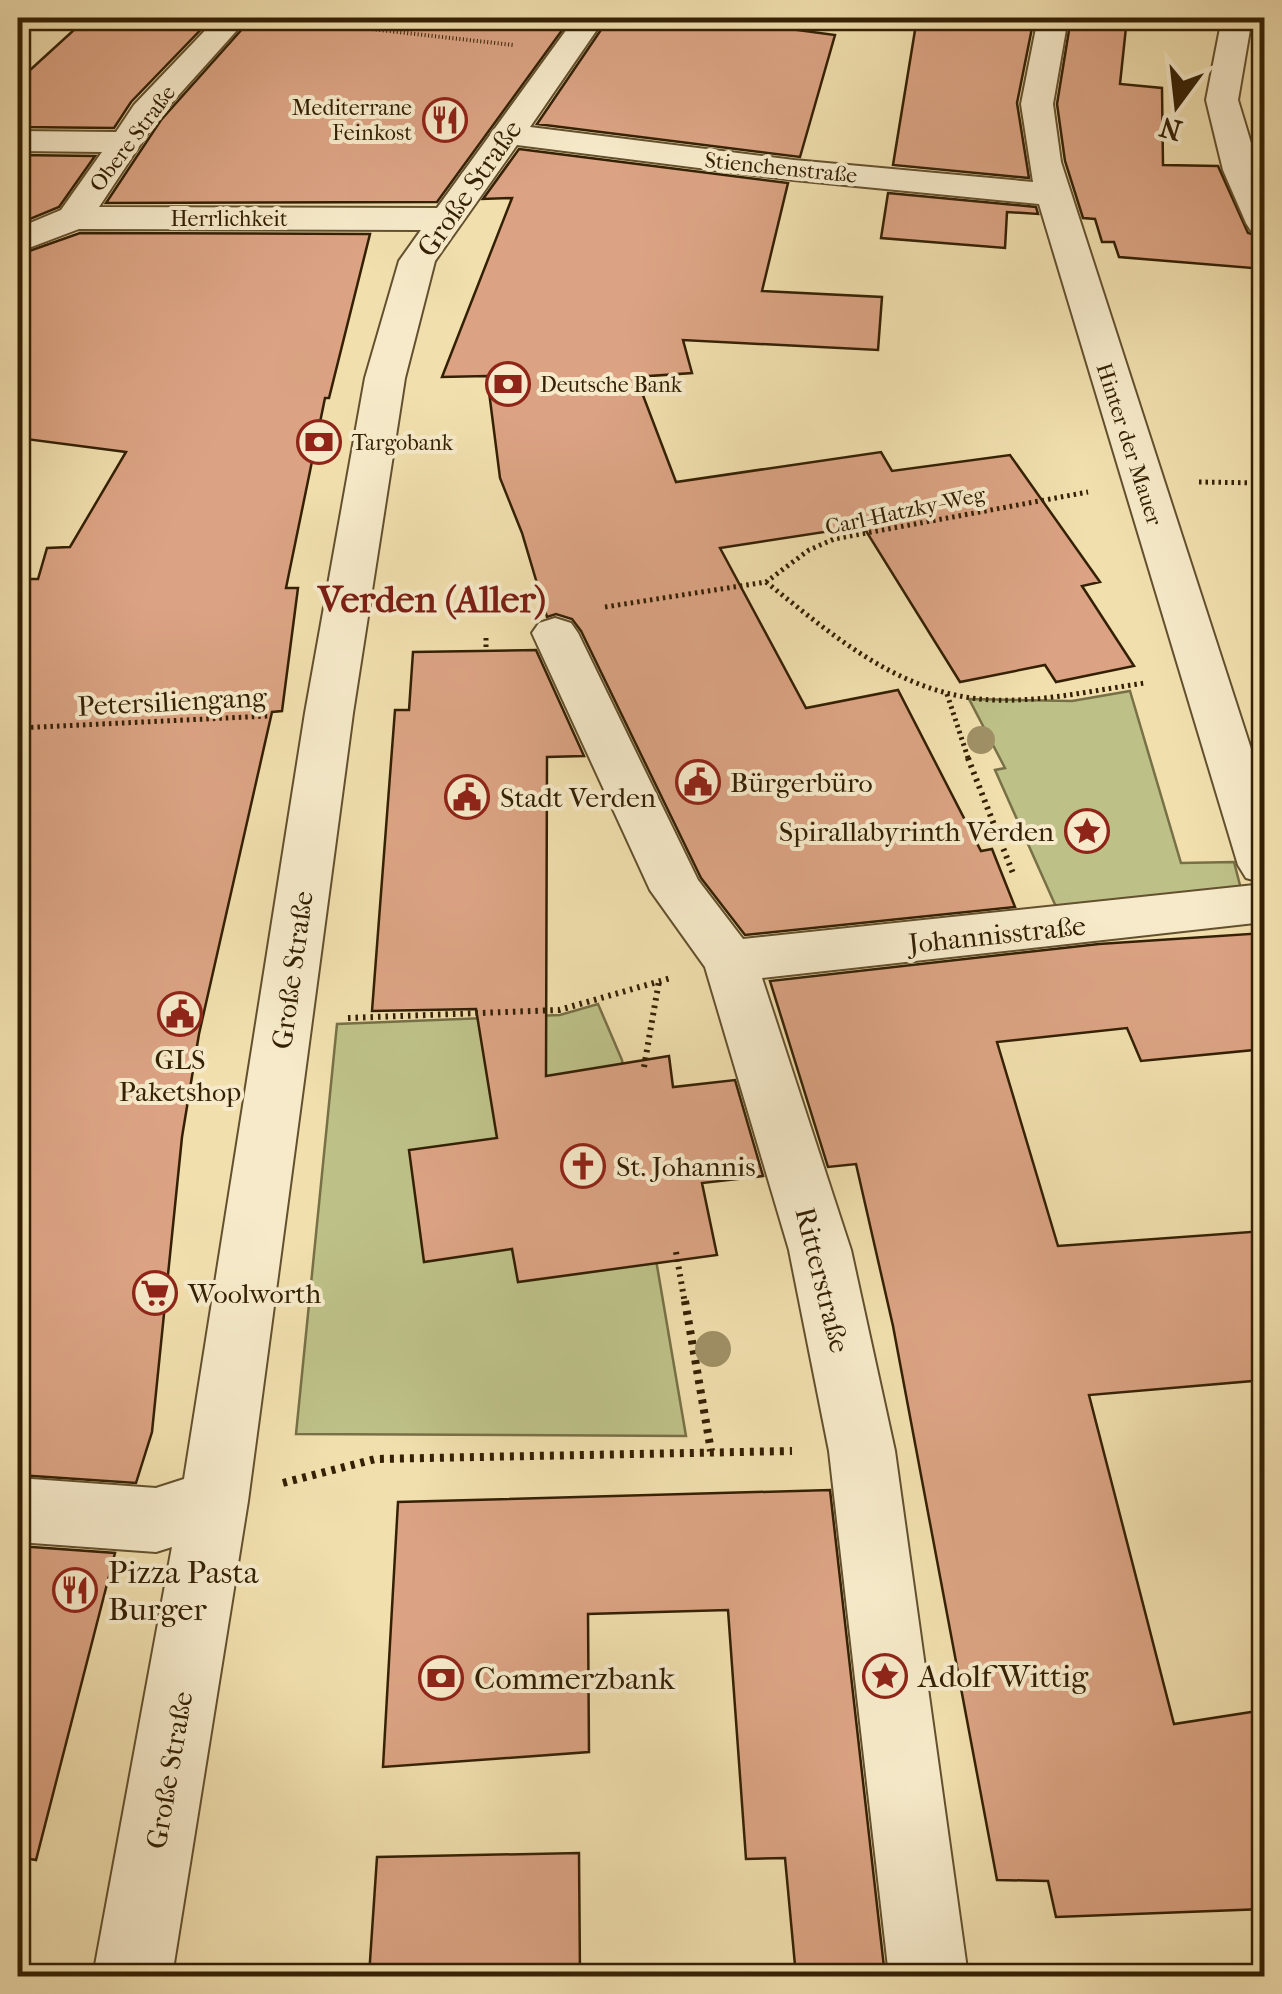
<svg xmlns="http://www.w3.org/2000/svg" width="1282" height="1994" font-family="'IM FELL French Canon',serif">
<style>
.green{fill:#bdc188;stroke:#787046;stroke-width:2.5}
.building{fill:#dba383;stroke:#342004;stroke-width:2.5}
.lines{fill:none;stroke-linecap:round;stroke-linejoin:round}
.minor-casing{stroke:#63502e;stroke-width:4}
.path-far3{stroke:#342004;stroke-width:4;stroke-dasharray:1 2.5;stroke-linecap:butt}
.path-far2{stroke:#342004;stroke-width:5;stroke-dasharray:2.5 4;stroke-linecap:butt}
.path-far1{stroke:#342004;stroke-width:6;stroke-dasharray:2.5 5;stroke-linecap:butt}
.path{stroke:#342004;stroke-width:8;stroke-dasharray:4 6;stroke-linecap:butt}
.minor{fill:#f6eaca;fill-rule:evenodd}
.tree{fill:#a09066}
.labels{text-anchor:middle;stroke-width:8;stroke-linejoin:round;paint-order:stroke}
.far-poi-label{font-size:22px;fill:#342004;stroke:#f6eaca;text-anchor:start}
.far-street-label{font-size:22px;fill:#342004;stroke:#f6eaca}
.street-label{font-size:28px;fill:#342004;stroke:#f6eaca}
.poi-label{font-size:28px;fill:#342004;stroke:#f6eaca;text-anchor:start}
.near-poi-label{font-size:32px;fill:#342004;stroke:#f6eaca;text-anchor:start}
.district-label{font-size:38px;font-weight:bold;fill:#7a1f14;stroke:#f6eaca}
</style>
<rect width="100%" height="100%" fill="#f1dfae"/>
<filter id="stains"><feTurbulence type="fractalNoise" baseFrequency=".002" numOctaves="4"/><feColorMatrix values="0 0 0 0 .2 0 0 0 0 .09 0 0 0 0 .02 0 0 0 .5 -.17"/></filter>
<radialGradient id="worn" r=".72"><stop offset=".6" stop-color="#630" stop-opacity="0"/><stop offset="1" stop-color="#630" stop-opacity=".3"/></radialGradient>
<path class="green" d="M1130,691L1181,863L1234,862L1242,893L1057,909L995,770L1005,768L969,699L1072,701Z
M598,1004L622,1060L686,1436L296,1434L337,1024L560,1015Z"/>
<path class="building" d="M87,18H212L131,102L114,128L18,127V81Z
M252,18H571L437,202L106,203L161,120Z
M609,18H708L835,35L800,157L537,124Z
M917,18H1034L1017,103L1029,178L893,165Z
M1071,18H1127L1120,84L1162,88L1163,165L1218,166L1248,233L1264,237V269L1119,257L1114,242H1102L1095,219L1083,218L1065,161L1057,104Z
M519,149L788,183L762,291L882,297L878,350L683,340L692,373L636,377L676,482L881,452L892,471L1010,455L1100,582L1082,586L1134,666L1056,682L1045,665L960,682L863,526L720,548L806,708L898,690L981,851L992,849L1015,907L745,935L701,878L581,631L572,619L556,614L547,617L522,533L500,478L487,376L442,377L512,198L483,199Z
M18,155L95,156L59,207L18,224Z
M888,193L1036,207L1038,214L1007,212L1005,248L881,238Z
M80,233L370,234L329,398H325L286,588H298L282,711L272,712L199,1034L182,1137L152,1432L136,1483L18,1475V579H38L47,548L70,547L126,452L18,438V255Z
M536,650L584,756L547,757L546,1076L669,1056L673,1087L735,1080L763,1176L702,1183L717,1255L518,1282L512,1249L424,1262L409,1150L497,1138L476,1009L372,1011L395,710H409L413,652Z
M1264,933V1049L1141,1061L1127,1028L997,1042L1058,1246L1264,1231V1380L1089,1395L1174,1724L1264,1710V1909L1056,1917L1048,1881L997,1880L893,1326L856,1164L828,1167L770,981L1099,944Z
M830,1490L885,1976H796L785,1858L746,1859L728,1610L588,1614L589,1752L383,1767L398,1502Z
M18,1546L115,1553L36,1860L18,1857Z
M579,1853L580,1976H369L377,1857Z"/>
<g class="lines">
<g class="minor-casing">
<path id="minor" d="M217,18H248L158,118L99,207L437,208L575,18H605L530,127L794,160L1033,182L1021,104L1038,18H1068L1053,104L1061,162L1264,789V883L1246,878L1238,865L1039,204L794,180L517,145L435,261L405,378L353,713L248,1501L172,1976H93L172,1547L156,1552L18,1542V1478L156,1488L184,1479L305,713L365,378L399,261L421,230L79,229L18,252V228L61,210L102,152L18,151V131L116,132L134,105Z
M1222,18H1252L1238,100L1264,186V234L1251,231L1246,223L1223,170L1206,100Z
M555,618L571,623L578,633L698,880L743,939L1264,884V922L762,978L851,1250L895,1451L968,1976H889L829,1451L789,1250L705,967L650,890L532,633L539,623Z"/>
</g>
<path class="path-far3" d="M282,19L513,45"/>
<path class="path-far2" d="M1199,482L1264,483
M766,582C834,636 901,696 993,700C1044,702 1095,690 1145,683
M605,607L766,582L809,550L834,539L1088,492
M486,638V651
M947,694L969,761
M18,728L268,716"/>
<path class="path-far1" d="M968,758L1014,876
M348,1018L559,1010L671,978
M644,1067L659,981
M676,1252L685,1304"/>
<path class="path" d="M685,1301L711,1451
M283,1483L375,1459L792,1451"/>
<use href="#minor" class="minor"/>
</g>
<g class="tree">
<circle cx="981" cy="740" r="14"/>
<circle cx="713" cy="1349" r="18"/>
</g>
<defs>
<g id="restaurant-ring" transform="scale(2.25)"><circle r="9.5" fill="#f6eaca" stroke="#8f2418" stroke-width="1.5"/><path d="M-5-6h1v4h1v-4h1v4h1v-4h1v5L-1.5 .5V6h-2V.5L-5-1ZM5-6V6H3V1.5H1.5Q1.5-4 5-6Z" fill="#8f2418"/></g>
<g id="bank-ring" transform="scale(2.25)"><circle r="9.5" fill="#f6eaca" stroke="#8f2418" stroke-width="1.5"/><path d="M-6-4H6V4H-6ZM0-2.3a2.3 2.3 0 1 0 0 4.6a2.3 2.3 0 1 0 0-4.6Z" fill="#8f2418"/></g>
<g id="civic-ring" transform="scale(2.25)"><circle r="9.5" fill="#f6eaca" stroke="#8f2418" stroke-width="1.5"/><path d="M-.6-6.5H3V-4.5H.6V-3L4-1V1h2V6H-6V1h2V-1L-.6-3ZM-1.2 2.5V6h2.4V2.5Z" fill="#8f2418"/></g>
<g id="sight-ring" transform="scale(2.25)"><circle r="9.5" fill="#f6eaca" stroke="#8f2418" stroke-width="1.5"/><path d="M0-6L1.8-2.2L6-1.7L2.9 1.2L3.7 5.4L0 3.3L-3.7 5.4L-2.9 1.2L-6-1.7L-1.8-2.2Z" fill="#8f2418"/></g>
<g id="church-ring" transform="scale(2.25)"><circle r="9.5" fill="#f6eaca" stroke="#8f2418" stroke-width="1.5"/><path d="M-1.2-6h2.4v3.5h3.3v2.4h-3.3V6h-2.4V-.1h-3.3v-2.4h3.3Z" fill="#8f2418"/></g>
<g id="supermarket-ring" transform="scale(2.25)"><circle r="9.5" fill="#f6eaca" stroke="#8f2418" stroke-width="1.5"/><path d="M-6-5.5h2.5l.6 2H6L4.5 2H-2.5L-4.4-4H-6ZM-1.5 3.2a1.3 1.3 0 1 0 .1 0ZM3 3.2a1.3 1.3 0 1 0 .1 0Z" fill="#8f2418"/></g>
</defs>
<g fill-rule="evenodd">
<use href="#restaurant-ring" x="445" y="120"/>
<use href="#bank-ring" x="508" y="384"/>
<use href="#bank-ring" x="319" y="442"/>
<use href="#civic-ring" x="698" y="782"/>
<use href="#civic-ring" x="467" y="797"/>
<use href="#sight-ring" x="1087" y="831"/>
<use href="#civic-ring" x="180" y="1014"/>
<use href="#church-ring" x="583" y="1166"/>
<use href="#supermarket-ring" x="155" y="1293"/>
<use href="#restaurant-ring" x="75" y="1590"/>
<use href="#sight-ring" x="885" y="1676"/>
<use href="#bank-ring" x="441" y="1678"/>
</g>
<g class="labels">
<g class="far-poi-label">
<text x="412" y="115" text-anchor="end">Mediterrane<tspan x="412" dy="25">Feinkost</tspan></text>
<text x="540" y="392">Deutsche Bank</text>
<text x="352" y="450">Targobank</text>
</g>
<g class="far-street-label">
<text transform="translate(132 138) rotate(-53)" y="8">Obere Straße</text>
<text transform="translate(781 167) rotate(6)" y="8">Stienchenstraße</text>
<text x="229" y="226">Herrlichkeit</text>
<text transform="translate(1130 444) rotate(72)" y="8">Hinter der Mauer</text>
<text transform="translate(905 510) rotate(-12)" y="8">Carl-Hatzky-Weg</text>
</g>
<g class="street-label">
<text transform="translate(469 188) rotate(-55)" y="10">Große Straße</text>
<text transform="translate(172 701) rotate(-3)" y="10">Petersiliengang</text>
<text transform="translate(997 934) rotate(-6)" y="10">Johannisstraße</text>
<text transform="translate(292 970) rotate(-82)" y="10">Große Straße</text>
<text transform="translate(823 1280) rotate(76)" y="10">Ritterstraße</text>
<text transform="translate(169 1770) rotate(-80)" y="10">Große Straße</text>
</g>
<g class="poi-label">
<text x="730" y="792">Bürgerbüro</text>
<text x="500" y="807">Stadt Verden</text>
<text x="1054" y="841" text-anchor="end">Spirallabyrinth Verden</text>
<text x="180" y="1069" text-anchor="middle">GLS<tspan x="180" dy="32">Paketshop</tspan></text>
<text x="616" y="1176">St. Johannis</text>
<text x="188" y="1303">Woolworth</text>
</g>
<g class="near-poi-label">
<text x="108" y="1583">Pizza Pasta<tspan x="108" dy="37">Burger</tspan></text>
<text x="918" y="1687">Adolf Wittig</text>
<text x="474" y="1689">Commerzbank</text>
</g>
<g class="district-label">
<text x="432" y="612">Verden (Aller)</text>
</g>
</g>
<rect width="1282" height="1994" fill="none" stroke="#f1dfae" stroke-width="60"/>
<rect x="20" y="20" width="1242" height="1954" fill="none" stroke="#342004" stroke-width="5"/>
<rect x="30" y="30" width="1222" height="1934" fill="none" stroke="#342004" stroke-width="2.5"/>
<g transform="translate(1177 105) rotate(195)" stroke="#f6eaca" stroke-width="8" paint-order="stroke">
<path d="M0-8L18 38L0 25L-18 38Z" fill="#342004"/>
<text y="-15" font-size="28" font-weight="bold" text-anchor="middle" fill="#342004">N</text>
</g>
<rect width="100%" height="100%" filter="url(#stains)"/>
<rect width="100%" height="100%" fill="url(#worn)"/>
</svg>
